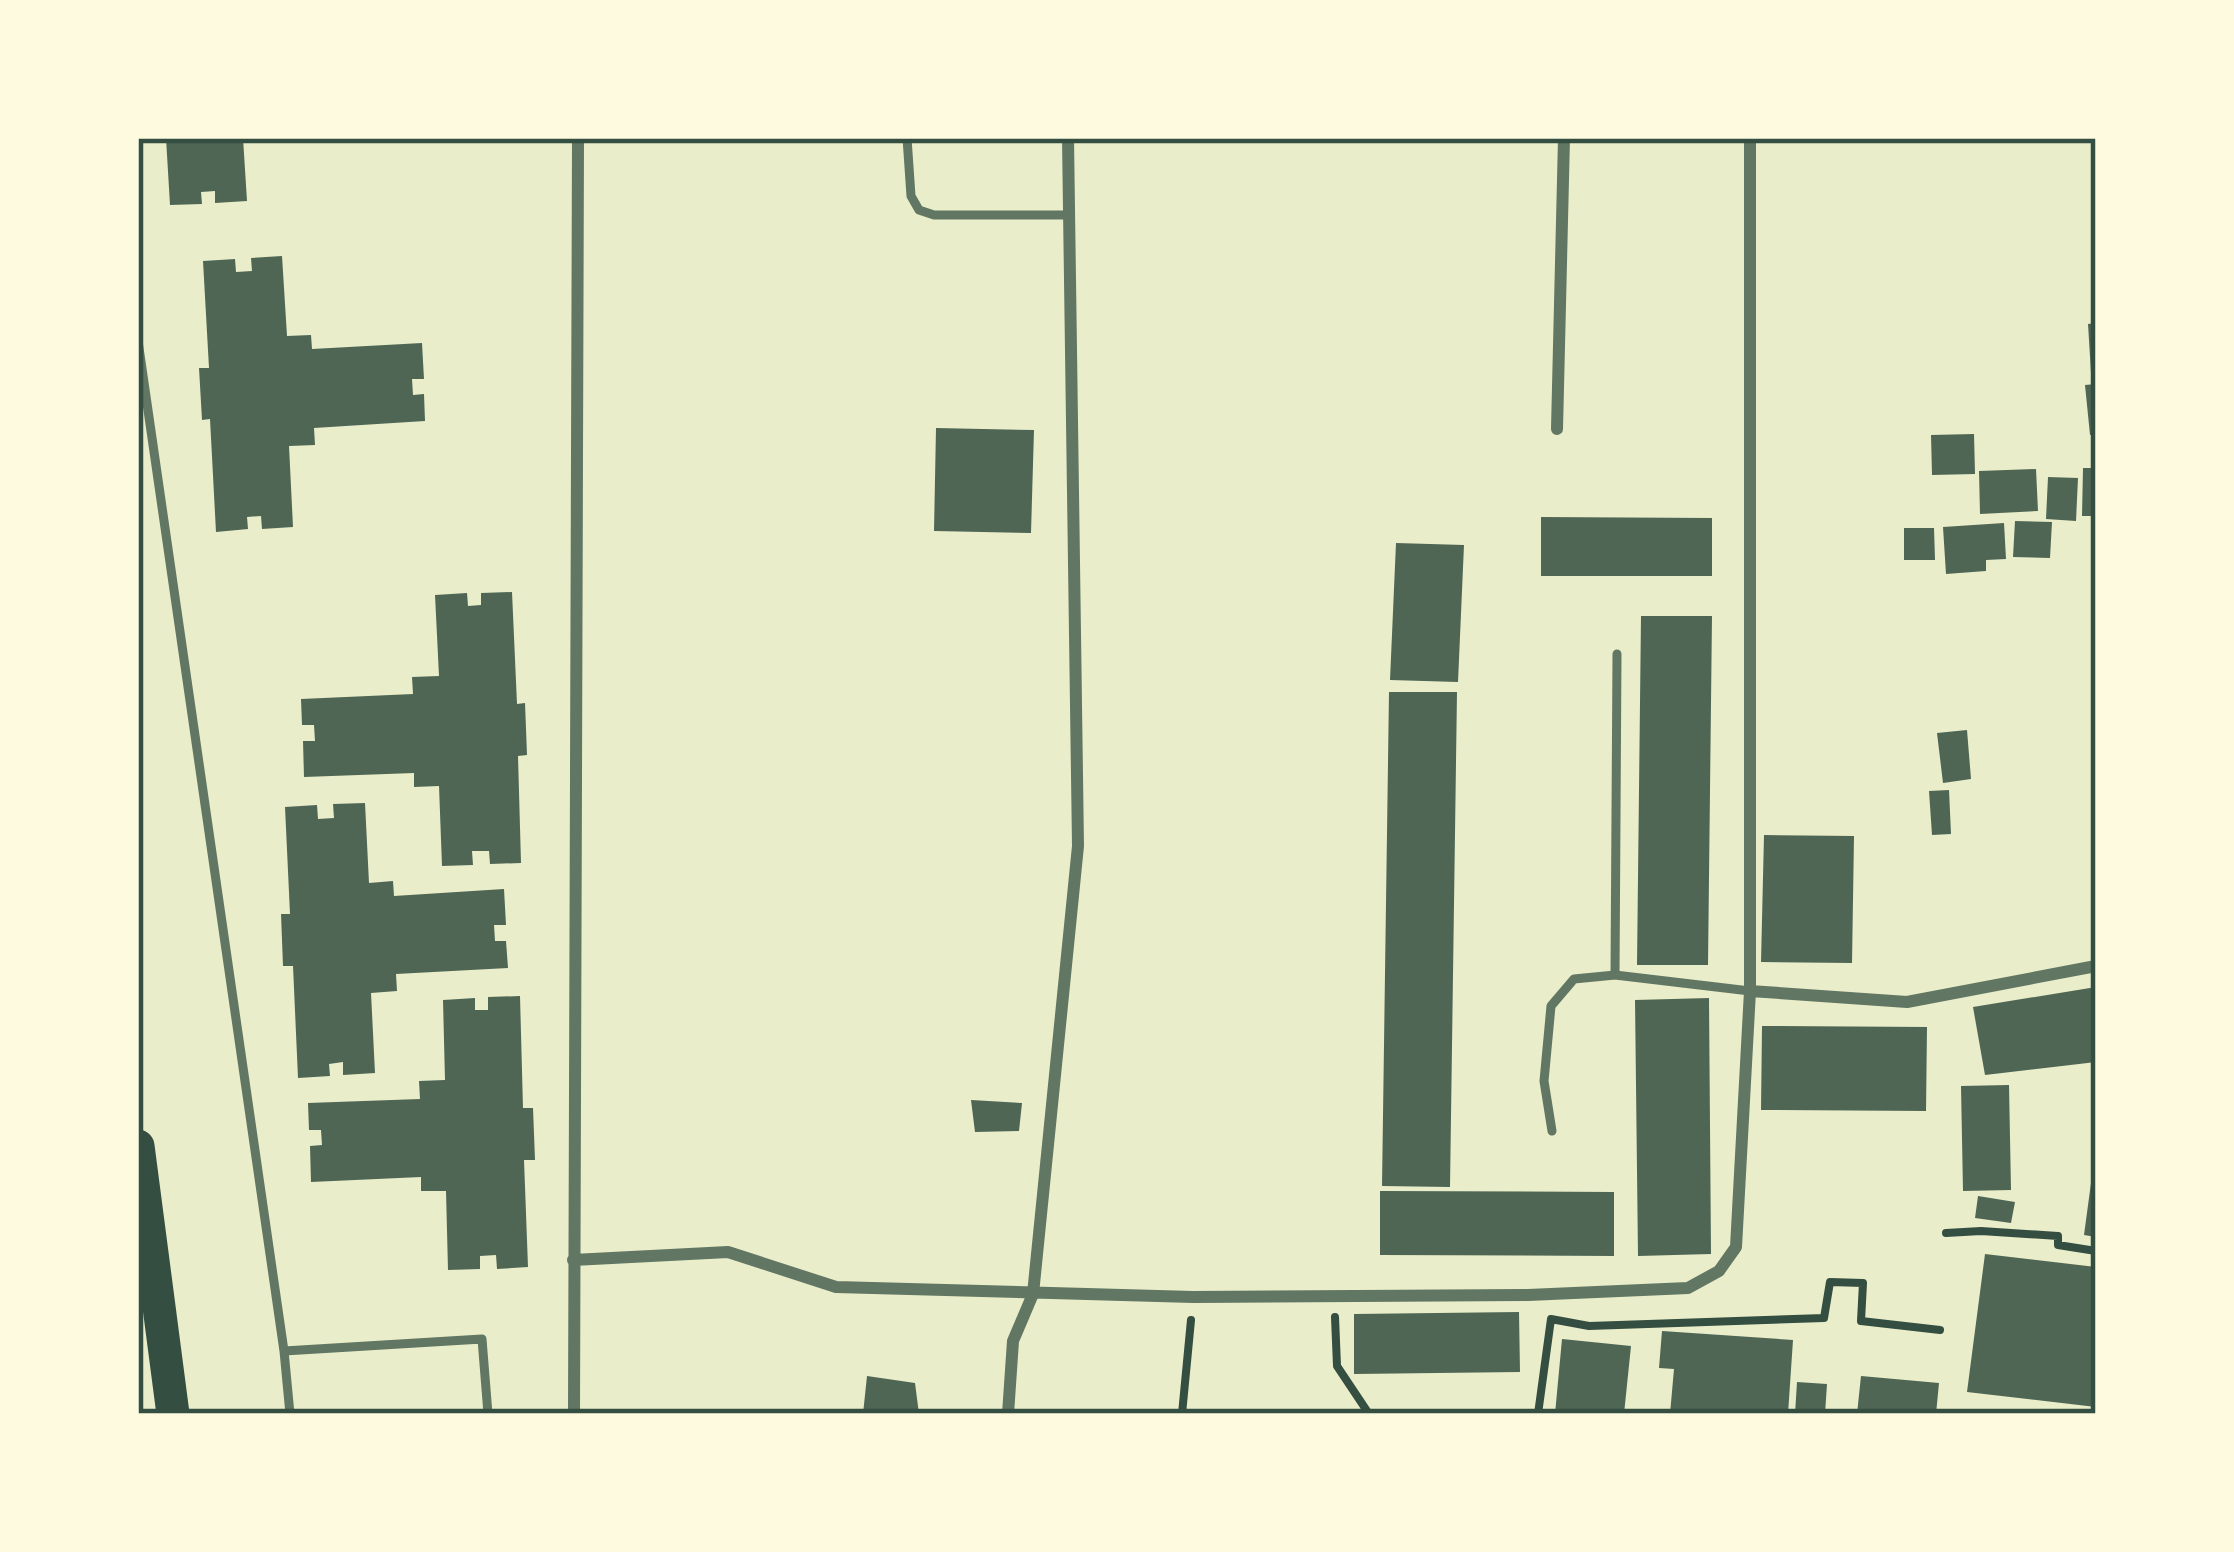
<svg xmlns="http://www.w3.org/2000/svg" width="2234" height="1552" font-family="'IBM Plex Serif',serif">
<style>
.building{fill:#4f6655}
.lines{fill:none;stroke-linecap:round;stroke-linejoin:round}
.path{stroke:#344e41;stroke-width:8}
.service{stroke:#617663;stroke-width:9}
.minor{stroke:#617663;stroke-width:12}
.motorway{stroke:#344e41;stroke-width:33}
.neatline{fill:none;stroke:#344e41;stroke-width:4.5}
</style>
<rect width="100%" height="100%" fill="#e9edc9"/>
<path class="building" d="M166,138H243L247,201L215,203V191L201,192L202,204L170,205Z
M282,256L287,336L311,335L312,349L422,343L424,379H412L413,395L424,394L425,421L314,428L315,445L289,446L293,527L262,529L261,516L247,517L248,529L216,532L210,419L202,420L199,368H209L203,261L235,259L236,272L252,271L251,258Z
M2096,323V373H2091L2088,324Z
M2096,384V434L2090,435L2085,385Z
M936,428L1034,430L1031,533L934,531Z
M1974,434L1975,474L1932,475L1931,435Z
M2083,468H2096V516H2082Z
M2036,469L2038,511L1980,514L1979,471Z
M2048,477L2078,478L2076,521L2046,519Z
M1541,517L1712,518V576H1541Z
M2015,521L2052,522L2050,558L2013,557Z
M2004,523L2006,559L1986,560V571L1946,574L1943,527Z
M1904,528H1934L1935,560H1904Z
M1396,543L1464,545L1458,682L1390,680Z
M512,592L517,704L525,703L527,755L518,756L521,863L490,864L489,851H472L473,865L442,866L439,786L414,787V773L304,777L303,741H315L314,725H302L301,699L413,694L412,677L439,676L435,595L467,593L468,606L481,605V593Z
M1641,616H1712L1708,965H1637Z
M1389,692H1457L1450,1187L1382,1186Z
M1967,730L1971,779L1943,783L1937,733Z
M1949,790L1951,834L1932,835L1929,791Z
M365,803L369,883L393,881L394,896L504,889L506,925H494L495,941H506L508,968L396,974L397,991L371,993L375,1073L343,1075V1062L329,1064L330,1076L298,1078L293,966H283L281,914H290L285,807L317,805L318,819L334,818L333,804Z
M1764,835L1854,836L1852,963L1761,962Z
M2096,987V1062L1985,1075L1973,1007Z
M520,996L523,1108H533L535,1160H524L528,1267L497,1269L496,1255L480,1256V1269L448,1270L446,1191H421V1177L311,1182L310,1146L322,1145L321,1130H309L308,1103L420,1099L419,1081L445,1080L443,1000L475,998V1010H488V997Z
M1709,998L1711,1254L1638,1256L1635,1000Z
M1762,1026L1927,1027L1926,1111L1761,1110Z
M2009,1085L2011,1190L1963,1191L1961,1086Z
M971,1100L1022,1103L1019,1131L975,1132Z
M2093,1168H2096V1237L2084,1235Z
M1380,1191L1614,1192V1256L1380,1255Z
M1978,1196L2015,1202L2011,1223L1975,1218Z
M1985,1254L2096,1267V1407L1967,1392Z
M1519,1312L1520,1372L1354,1374V1314Z
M1662,1331L1793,1340L1788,1414H1670L1674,1369L1659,1368Z
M1562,1339L1631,1346L1624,1414H1555Z
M867,1376L915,1383L919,1414H863Z
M1861,1376L1939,1383L1936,1414H1857Z
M1797,1382L1827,1384L1825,1414H1795Z"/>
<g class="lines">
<path class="path" d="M1946,1233L1981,1231L2058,1236V1245L2096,1251
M1335,1317L1337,1366L1369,1414
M1182,1414L1191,1320
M1538,1414L1551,1319L1589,1326L1824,1318L1830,1282L1863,1283L1861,1321L1940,1330"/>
<path class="service" d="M907,138L911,196L919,210L934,215H1067
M138,341L284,1351L290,1414
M1615,975L1617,654
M1552,1131L1544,1081L1551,1006L1574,979L1615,975L1750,991
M284,1351L482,1339L488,1414"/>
<path class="minor" d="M1557,429L1564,138
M1750,991L1907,1002L2096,966
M573,1260L728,1252L836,1287L1193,1297L1528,1295L1688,1288L1719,1271L1736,1247L1750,991V138
M574,1414L578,138
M1008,1414L1013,1341L1033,1294L1078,846L1068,138"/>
<path class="motorway" d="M138,1146L173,1414"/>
</g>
<rect width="2234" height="1552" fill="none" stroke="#fefae0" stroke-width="282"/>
<rect x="141" y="141" width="1952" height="1270" class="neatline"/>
</svg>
